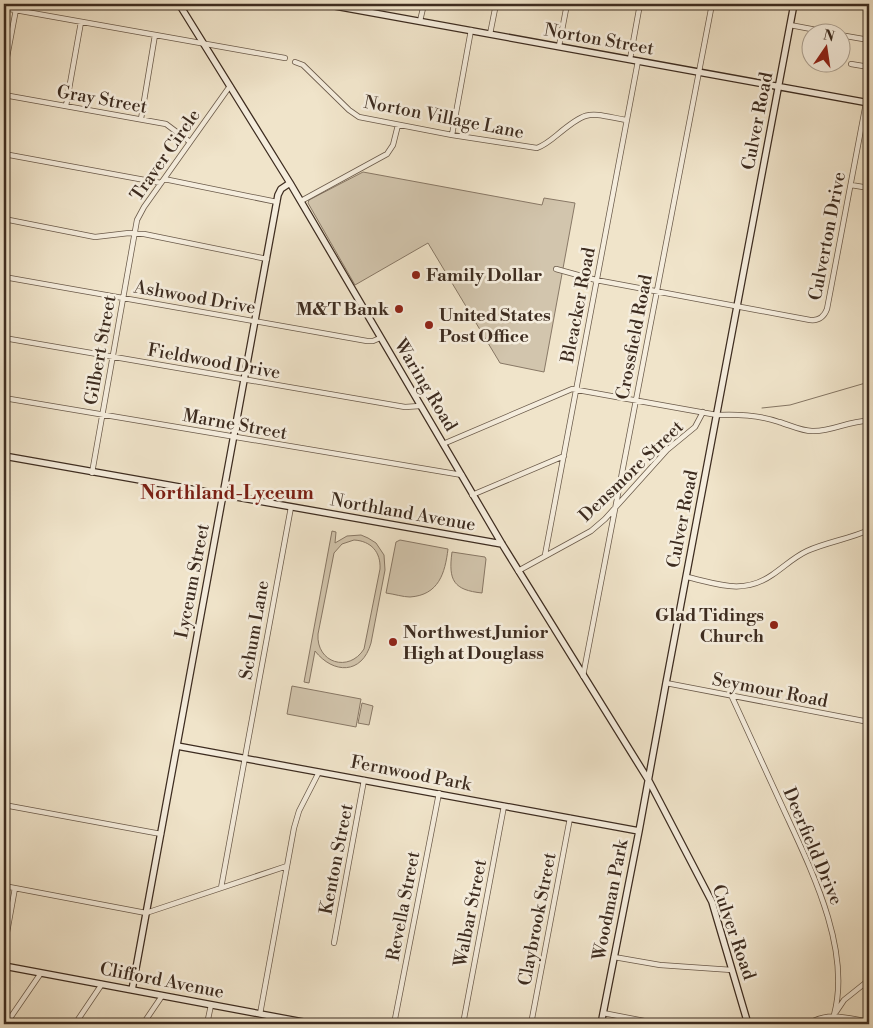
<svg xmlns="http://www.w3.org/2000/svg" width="873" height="1028" font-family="'Libre Bodoni',serif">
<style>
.green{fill:#d2c5ad;stroke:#887866;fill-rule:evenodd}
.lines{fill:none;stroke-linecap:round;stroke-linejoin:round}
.stream{stroke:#847563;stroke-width:1}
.street-casing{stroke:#6a5a4a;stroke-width:6}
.secondary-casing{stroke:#3d2c20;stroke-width:8}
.street{stroke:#f5eddd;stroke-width:4.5}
.secondary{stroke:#f5eddd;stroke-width:5.5}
.poi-dot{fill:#8f2418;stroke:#f5eddd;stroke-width:2}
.labels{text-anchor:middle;stroke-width:5;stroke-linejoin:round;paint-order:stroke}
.street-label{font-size:18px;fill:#3d2c20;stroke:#f5eddd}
.poi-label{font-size:18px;font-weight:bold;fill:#3d2c20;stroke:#f5eddd;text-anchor:start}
.neighbourhood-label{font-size:19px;font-weight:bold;fill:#7a1f14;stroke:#f5eddd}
</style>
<rect width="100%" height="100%" fill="#f0e4ca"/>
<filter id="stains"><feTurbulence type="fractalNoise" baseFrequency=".004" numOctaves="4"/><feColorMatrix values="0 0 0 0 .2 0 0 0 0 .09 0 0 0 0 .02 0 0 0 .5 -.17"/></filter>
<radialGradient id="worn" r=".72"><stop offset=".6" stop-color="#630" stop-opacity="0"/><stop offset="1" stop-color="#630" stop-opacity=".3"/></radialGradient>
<path class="green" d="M363,172L542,205L544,198L575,203L544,372L500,363L428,243L355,285L308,203L309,200Z
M332,531L336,532L335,543L347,536L361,535L368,538L376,543L384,555L385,570L371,643C362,675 333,674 315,651L309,683L304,682ZM354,540C371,541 381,552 380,569L364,649C349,673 316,663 318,634L334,553L342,544Z
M400,540L448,549C445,573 439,595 410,597C403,597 394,594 386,593L396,542Z
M452,552L485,557L486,559L482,593C454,590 448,581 452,552Z
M292,686L361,699L356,727L287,714Z
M362,703L373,706L369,725L358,723Z"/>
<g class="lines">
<path class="stream" d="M762,408L790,405L869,382"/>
<g class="street-casing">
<path id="street" d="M4,8L285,58
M420,21L424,4
M790,25L827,32
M490,34L496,4
M840,35L869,40
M559,46L567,4
M630,59L640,4
M295,62L303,65L349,110L359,117L452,135L537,148C545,145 551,140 557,135C588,109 588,113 626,120
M851,64L869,67
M4,73L17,4
M4,95L166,124L190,142
M66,106L81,22
M141,119L155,35
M452,135L471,30
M4,154L161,183
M164,179L277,202
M851,185L869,188
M301,201L387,154L393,145L398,125
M4,219L95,237L129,233L144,234L267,259
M556,269L596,280L810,320C819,321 824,317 827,309L866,103
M4,277L367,341H373L380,338
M4,338L405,407L420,406
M4,398L462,475
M443,444L572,389L717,415C738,414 759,415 779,422C790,425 801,431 812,431C832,432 850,420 869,421
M92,473L137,220L144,207L230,86
M472,495L564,456
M545,555L638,61
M518,571L591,531L605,519L667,450L695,427L703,412
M687,577C718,584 743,595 772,575C784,567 794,557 807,551C827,542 849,539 869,530
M583,676L712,4
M666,683L869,722
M732,697C749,734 766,771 783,808C810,867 852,949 834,1015
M4,805L161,834
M4,886L146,913L287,866
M221,888L291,507
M334,943L364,780
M4,949L15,888
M614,957L660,965L732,970
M836,1012L844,1000L869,980
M603,1013L660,1024
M260,1014L294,828L299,811L319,772
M6,1024L41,973
M75,1024L102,984
M143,1024L162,996
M207,1024L211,1005
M268,1024L269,1016
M394,1024L439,793
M463,1024L504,806
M531,1024L570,818
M808,1024C828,1011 847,1018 869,1022"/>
</g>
<g class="secondary-casing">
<path id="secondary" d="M179,4L290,183L502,544L649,781L712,902L748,1024
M324,4L869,103
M4,456L502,544
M177,746L639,831
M4,966L314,1024
M132,990L278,195L281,189L290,183
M601,1024L639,831L666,683L794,4"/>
</g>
<use href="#street" class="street"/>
<use href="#secondary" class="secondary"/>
</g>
<g class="poi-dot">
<circle cx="416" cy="275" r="5"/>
<circle cx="399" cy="309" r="5"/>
<circle cx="429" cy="325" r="5"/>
<circle cx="774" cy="625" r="5"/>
<circle cx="393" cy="642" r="5"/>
</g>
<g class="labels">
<g class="street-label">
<text transform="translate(599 39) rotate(10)" y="6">Norton Street</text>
<text transform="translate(102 99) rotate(10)" y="6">Gray Street</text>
<text transform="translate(444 117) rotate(11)" y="6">Norton Village Lane</text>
<text transform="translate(757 121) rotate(-79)" y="6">Culver Road</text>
<text transform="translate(165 155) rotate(-55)" y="6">Traver Circle</text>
<text transform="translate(827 236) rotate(-79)" y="6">Culverton Drive</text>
<text transform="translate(195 297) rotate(10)" y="6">Ashwood Drive</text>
<text transform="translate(578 305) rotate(-79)" y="6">Bleacker Road</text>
<text transform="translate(634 337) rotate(-79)" y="6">Crossfield Road</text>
<text transform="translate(100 350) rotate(-80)" y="6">Gilbert Street</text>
<text transform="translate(214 361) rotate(10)" y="6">Fieldwood Drive</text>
<text transform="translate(426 385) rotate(59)" y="6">Waring Road</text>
<text transform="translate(235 424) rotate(10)" y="6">Marne Street</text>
<text transform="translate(631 471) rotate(-44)" y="6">Densmore Street</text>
<text transform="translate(403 512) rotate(10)" y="6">Northland Avenue</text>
<text transform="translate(682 519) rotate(-79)" y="6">Culver Road</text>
<text transform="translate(192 581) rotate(-79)" y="6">Lyceum Street</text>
<text transform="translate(254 630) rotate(-80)" y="6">Schum Lane</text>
<text transform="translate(770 690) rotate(11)" y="6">Seymour Road</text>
<text transform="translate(411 773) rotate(11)" y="6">Fernwood Park</text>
<text transform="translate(813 846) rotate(67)" y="6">Deerfield Drive</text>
<text transform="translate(336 859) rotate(-79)" y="6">Kenton Street</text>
<text transform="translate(610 900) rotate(-79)" y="6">Woodman Park</text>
<text transform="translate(403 906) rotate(-79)" y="6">Revella Street</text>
<text transform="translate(470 913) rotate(-79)" y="6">Walbar Street</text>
<text transform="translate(537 919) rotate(-79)" y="6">Claybrook Street</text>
<text transform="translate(734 932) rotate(71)" y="6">Culver Road</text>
<text transform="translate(162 980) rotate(11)" y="6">Clifford Avenue</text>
</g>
<g class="poi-label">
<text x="426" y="281">Family Dollar</text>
<text x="389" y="315" text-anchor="end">M&amp;T Bank</text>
<text x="439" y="321">United States<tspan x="439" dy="21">Post Office</tspan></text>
<text x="764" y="621" text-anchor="end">Glad Tidings<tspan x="764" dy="21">Church</tspan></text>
<text x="403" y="638">Northwest Junior<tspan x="403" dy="21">High at Douglass</tspan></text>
</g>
<g class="neighbourhood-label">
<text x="227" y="499">Northland-Lyceum</text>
</g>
</g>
<rect width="873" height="1028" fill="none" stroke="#f0e4ca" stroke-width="20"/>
<rect x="5" y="5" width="863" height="1018" fill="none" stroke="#3d2c20" stroke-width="2.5"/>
<rect x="10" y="10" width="853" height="1008" fill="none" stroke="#3d2c20"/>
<g transform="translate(826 48) rotate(13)"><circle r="24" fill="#f5eddd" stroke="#aba091"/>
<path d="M0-4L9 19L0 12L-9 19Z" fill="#8f2418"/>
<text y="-8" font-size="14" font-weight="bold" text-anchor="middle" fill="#3d2c20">N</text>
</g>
<rect width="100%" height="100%" filter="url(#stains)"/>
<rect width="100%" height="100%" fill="url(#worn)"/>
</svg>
